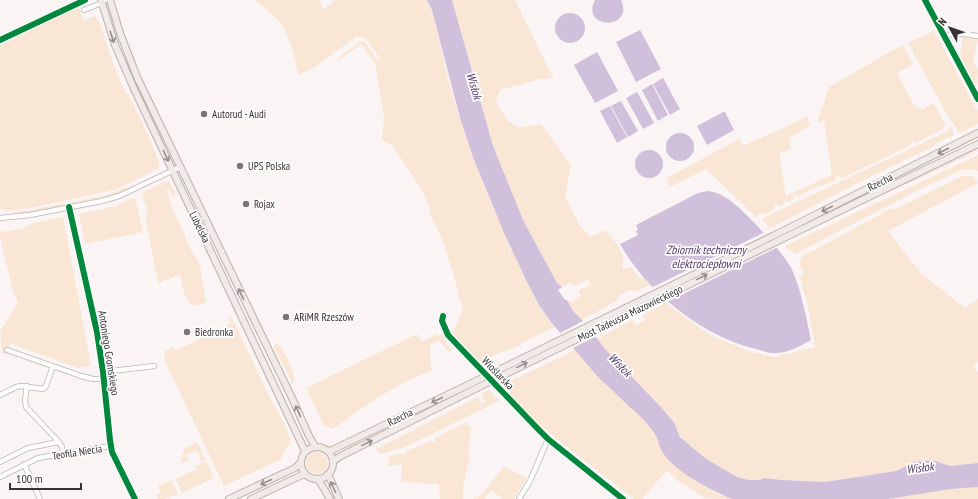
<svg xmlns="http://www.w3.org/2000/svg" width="978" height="499" font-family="'PT Sans Narrow',sans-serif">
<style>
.green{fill:#f9e6d5}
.water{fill:#d0c0dc}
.pier{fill:#faf4f4}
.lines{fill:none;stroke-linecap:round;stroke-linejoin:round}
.minor-casing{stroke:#bbb6b6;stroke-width:6}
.major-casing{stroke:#bdb0ad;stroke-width:8}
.minor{stroke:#fefdfd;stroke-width:4.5}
.major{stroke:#f0eae8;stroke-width:6}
.major-bridge-casing{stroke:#bdb0ad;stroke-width:8;stroke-linecap:butt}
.major-bridge{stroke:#f0eae8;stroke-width:6}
.cycleway-casing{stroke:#fff;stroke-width:8}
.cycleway{stroke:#00873e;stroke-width:6}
.oneway{stroke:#948e8d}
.poi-dot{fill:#7b7576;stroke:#fff;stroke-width:1.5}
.labels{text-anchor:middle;stroke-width:3.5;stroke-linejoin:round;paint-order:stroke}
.poi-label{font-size:11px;fill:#373132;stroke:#fff;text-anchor:start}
.street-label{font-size:11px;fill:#373132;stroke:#fff}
.water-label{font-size:12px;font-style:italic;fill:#55396d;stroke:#fff}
</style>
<rect width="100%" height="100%" fill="#faf4f4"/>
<path class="green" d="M254,0H320L323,10L336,0H427L432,10C441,46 448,84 460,119C475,165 493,209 513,252C525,278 536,305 555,327L521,343L519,346L496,354L481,363L454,335L453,331L463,310C454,278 447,242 429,214L431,210L423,192L393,146L382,140L384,115L375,63L361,44L338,61L337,59L361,41H364L379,62V57L366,39L357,36L315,67L299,75C294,56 290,33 276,18C269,11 261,5 254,0Z
M452,0H515L553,78L540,79L500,90L496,102L507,120L519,128L541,124L571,165L565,197L580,226L591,237L606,230C612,238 628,255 622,266L624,269L631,267L641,279L643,277L650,285L634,292L630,289L617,297L618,300L582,320L573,311L567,300L573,302L581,296L578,291L591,285L588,280L574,286L571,282L562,287L557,283L524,222L493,146Z
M78,6L84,20L95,16L100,23L114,66L126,94H128C134,106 161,157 159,168L117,189L109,191L31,208L5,211V209H0V46Z
M934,31L978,112V124L959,133L948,116L908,43Z
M965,36L978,39L973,61L978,70L977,84H975L960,55L963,37Z
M902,45L905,49L913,64L897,73L913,104L917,108L923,109L934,103L946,126L943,129L915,143L913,141L911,143V145L842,178L839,175L836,177L835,181L807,191L799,197L796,195C793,197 794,202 787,202L786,200L784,201V203L780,207L775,203L774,204L775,207C772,212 764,214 759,214L756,217L706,169L670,187L667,178L739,139L743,146C764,136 786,128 807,116L810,126L789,138L791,149L779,153L786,196L832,175L824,120L817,123L829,87Z
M951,126L954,135L940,141L932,147L866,179L770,228L763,220V218L948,131Z
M972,139L973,140L927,163L901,178L784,234Z
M978,150V151L809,229L892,189Z
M978,155V171L970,169L962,170L920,189L801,251L797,254L789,250L785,246Z
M962,176H973L978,183L888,231L921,273L965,308L978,299V362L973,365L978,373V463L950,466L933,460L914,462L896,471L825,482L782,480L763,478C745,491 694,451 682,438C677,433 677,427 674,421C670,416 664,410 660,405C639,383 615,363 597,339L632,320L636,325L645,320L643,315L665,303L707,333L719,339L752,352L775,357L815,347L808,307L800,277L803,273C798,260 799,255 813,251L888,210L898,208Z
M169,181L175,194L173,197L169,189L166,190L170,198L169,200L192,252L200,265L206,302L195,306C183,301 183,285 180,274L158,283L145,215L148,214L142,193L161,183Z
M127,187L128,189C112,196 96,200 79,203V201L106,195Z
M135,197L143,232L85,244L79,214L116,206Z
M76,201V204L13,215V212L31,210Z
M63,217L91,366L78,368L10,343L5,354L2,353L0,331L18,303L14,294L0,238V232L21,229L31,224Z
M231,316C244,342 256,370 269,396C277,412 288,426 291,444L287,446L281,459L224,486L165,361L164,352L172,347L175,351L230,324L228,318Z
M417,334L422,342L437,334L438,336L443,334L448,339L446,343L451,350L449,352L438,340L430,345L431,371C396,383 365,406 336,427L331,428L324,426L306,388Z
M277,343L280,346C286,357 297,373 293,385L274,347Z
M575,350L598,377L633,410L638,413L657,436L658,442L670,462L693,479L717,493L732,499L705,498L678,481L667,470L642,499H634C601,473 567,448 535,421C523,410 514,397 501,386Z
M475,384L476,385L344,451L342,448Z
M489,390L499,401L405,447L380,454L376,449L478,397L482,404L485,402L481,394Z
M465,423L471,427L468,454L470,456L463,487V499H440L439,484L401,482L402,464L388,466L389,457L401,453L403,456L406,452L430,441L432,442L435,441V438Z
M197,442L205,460L200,462L201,460L198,452L193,451L186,455L189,460L182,463L181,460L185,448Z
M306 463a11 11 0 1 1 22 0a11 11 0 1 1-22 0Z
M206,461L214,478L182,493L176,479L197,469L196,466Z
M504,467L527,478L514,499H503L492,491L484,499H472L479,497Z
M171,480L178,494L164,499H158L156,495L164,491L161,492L158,486Z
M978,487V499H888L951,489Z"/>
<path class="water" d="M427,0H452L493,146L524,222L557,283L562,287L558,290L565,300H567L573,311L585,323L605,349L661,407L674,422L680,437L694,449L708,460L737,477L749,480H760L763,478L782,480L825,482L896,471L914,462L933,460L950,466L978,463V487L951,489L888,499H732C711,490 675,472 663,453C659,448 659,441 656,436C654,430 638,413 633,410L598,377L551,322L539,305L527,282L505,235L474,160L460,118L432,10Z
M595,0H621C635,30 580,30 595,0Z
M555 28a15 15 0 1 1 30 0a15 15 0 1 1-30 0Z
M640,30L661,69L636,82L616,42Z
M597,52L618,91L595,103L574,65Z
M663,78L680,109L670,115L653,84Z
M652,84L668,115L658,121L642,90Z
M637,92L654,123L643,129L626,98Z
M621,101L638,131L628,137L611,106Z
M610,106L627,137L617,143L600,111Z
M723,112H725L734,130L707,145L697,126Z
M666 147a14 14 0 1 1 28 0a14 14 0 1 1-28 0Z
M635 164a14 14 0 1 1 28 0a14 14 0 1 1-28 0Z
M708,191C716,192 722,195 728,199C743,209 787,255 793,272C802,293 806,317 811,340C800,346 790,352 777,353C771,354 763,351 756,349C703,337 646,291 620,244L638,235L636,231L638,230L636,225L698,193Z"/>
<path class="pier" d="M765,232L778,247L667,302L651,288Z
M585,320L597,336L571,349L558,334Z"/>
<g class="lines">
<g class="minor-casing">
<path id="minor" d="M925,0L978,99
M84,10L102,3L105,0
M945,36L957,33L978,36
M0,40L85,0
M69,207L97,332L103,372L110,440L112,452L135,499
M0,218L30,215L102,201L119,196L180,167
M443,316L442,321L448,335L538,429L548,439L623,499
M7,350L81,376L93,379H104
M103,372L154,366
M27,386L25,400L26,407L58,441L62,447L63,454
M0,395L16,387L21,386L43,389L46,386L53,366
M0,462L28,448L59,442
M24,464L40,499
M0,477L38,458L111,446
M519,499L530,481L548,439"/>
</g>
<g class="major-casing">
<path id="major" d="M101,0L115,45L134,89L305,451
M110,0L120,33L137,77L292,398L309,436L315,446
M783,231L978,133
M786,237L978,144
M301 463a16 16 0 1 1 32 0a16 16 0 1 1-32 0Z
M328,451L332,450L472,383
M333,461L341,456L475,389
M328,474L339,499
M318,479L330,499
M229,499L295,468L300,463
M251,499L302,475H305"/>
</g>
<use href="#minor" class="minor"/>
<use href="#major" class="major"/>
<g class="major-bridge-casing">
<path id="major-bridge" d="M472,383L783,231
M475,389L786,237"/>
</g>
<use href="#major-bridge" class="major-bridge"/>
<g class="cycleway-casing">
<path id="cycleway" d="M925,0L978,99
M0,40L85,0
M69,207L97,332L103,372L110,440L112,452L135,499
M443,316L442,321L448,335L538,429L548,439L623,499"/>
</g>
<use href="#cycleway" class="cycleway"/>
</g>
<defs><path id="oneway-shaft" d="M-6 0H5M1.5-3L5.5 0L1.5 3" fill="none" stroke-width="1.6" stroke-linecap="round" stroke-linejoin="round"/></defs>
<g class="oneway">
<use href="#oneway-shaft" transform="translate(112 37) rotate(72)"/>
<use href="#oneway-shaft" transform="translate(943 151) rotate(153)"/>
<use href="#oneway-shaft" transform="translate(166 156) rotate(65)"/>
<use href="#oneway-shaft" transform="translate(827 209) rotate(153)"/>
<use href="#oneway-shaft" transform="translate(702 277) rotate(-26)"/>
<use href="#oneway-shaft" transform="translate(241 294) rotate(-116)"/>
<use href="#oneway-shaft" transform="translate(522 365) rotate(-26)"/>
<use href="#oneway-shaft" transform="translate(437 400) rotate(155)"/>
<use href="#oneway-shaft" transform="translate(298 411) rotate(-114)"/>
<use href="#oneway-shaft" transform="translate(367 443) rotate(-26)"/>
<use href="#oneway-shaft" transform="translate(266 482) rotate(155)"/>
<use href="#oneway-shaft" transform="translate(333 487) rotate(-116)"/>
</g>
<g class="poi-dot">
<circle cx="204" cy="114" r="4"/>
<circle cx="240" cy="166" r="4"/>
<circle cx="246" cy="204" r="4"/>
<circle cx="286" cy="317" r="4"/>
<circle cx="187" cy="332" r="4"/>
</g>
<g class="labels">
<g class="poi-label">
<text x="212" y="118">Autorud - Audi</text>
<text x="248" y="170">UPS Polska</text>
<text x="254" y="208">Rojax</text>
<text x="294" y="321">ARiMR Rzeszów</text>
<text x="195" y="336">Biedronka</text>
</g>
<g class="street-label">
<text transform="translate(880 182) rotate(-27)" y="4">Rzecha</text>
<text transform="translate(200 227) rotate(64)" y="4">Lubelska</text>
<text transform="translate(630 313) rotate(-26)" y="4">Most Tadeusza Mazowieckiego</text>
<text transform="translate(109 353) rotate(81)" y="4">Antoniego Gromskiego</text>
<text transform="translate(498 373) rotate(46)" y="4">Wioślarska</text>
<text transform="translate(400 417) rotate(-26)" y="4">Rzecha</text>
<text transform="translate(77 452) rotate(-9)" y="4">Teofila Niecia</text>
</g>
<g class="water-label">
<text transform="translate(474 86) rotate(73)" y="4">Wisłok</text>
<text x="706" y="254">Zbiornik techniczny<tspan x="706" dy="14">elektrociepłowni</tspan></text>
<text transform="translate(620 365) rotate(46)" y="4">Wisłok</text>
<text transform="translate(920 468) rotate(-8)" y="4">Wisłok</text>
</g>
</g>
<g transform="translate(950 28) rotate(310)" stroke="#ffffff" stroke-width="3" paint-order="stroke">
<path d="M0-3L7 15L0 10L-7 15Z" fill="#373132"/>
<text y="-6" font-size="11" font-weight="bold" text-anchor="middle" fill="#373132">N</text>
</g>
<path d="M10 483v6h71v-6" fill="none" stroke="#373132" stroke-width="2"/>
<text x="16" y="483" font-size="12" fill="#373132" stroke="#ffffff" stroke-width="3" paint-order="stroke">100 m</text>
</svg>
